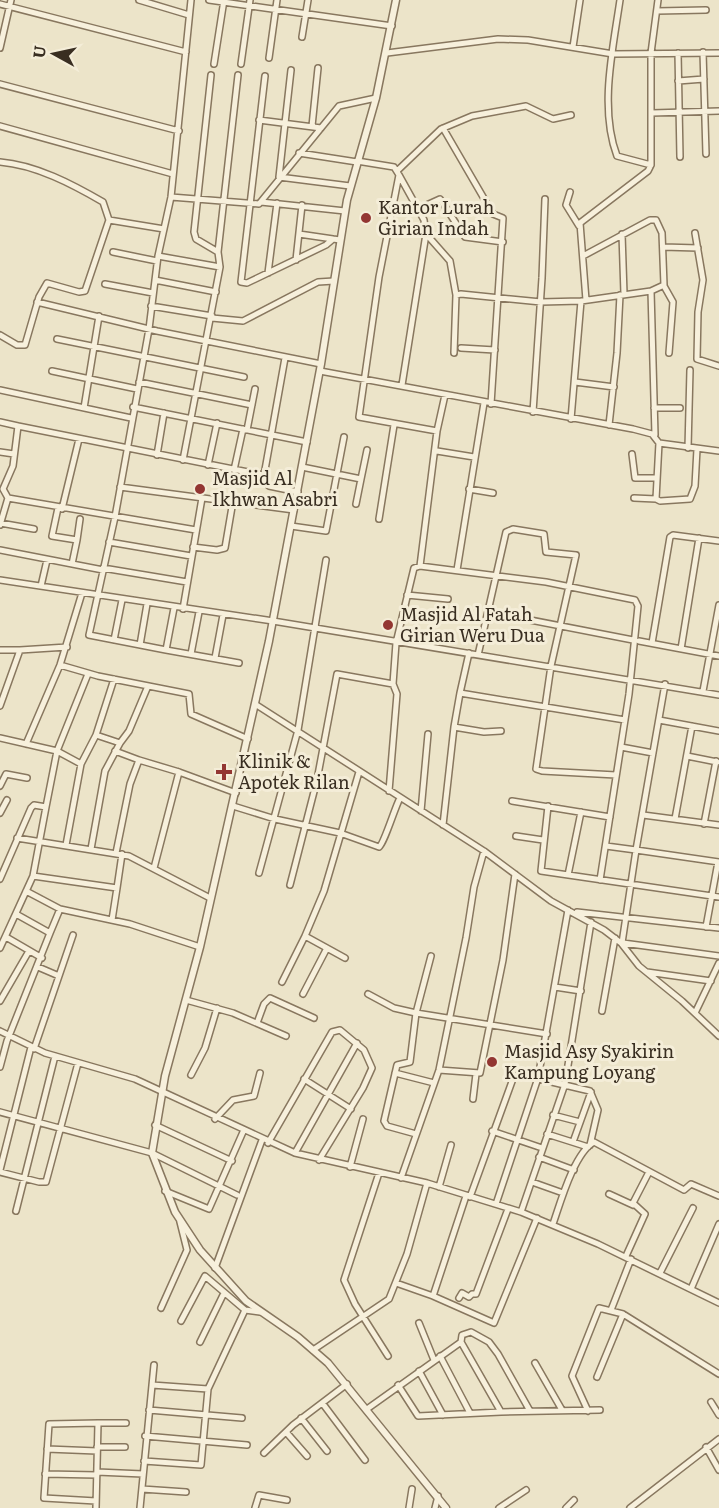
<svg xmlns="http://www.w3.org/2000/svg" width="719" height="1508" font-family="Literata,serif">
<style>
.lines{fill:none;stroke-linecap:round;stroke-linejoin:round}
.minor-casing{stroke:#88775f;stroke-width:8}
.tertiary-casing{stroke:#88775f;stroke-width:9}
.minor{stroke:#f7f0dc;stroke-width:5}
.tertiary{stroke:#f7f0dc;stroke-width:6}
.poi-dot{fill:#933632;stroke:#f4edd8;stroke-width:2}
.labels{text-anchor:middle;stroke-width:6;stroke-linejoin:round;paint-order:stroke}
.poi-label{font-size:18px;fill:#392e21;stroke:#f4edd8;text-anchor:start}
</style>
<rect width="100%" height="100%" fill="#ece4c9"/>
<g class="lines">
<g class="minor-casing">
<path id="minor" d="M139,0L189,15
M209,0L392,26
M620,0C613,49 599,108 617,156L651,165
M0,4L186,52
M657,11L706,10
M302,37L308,0
M573,47L580,0
M0,48L11,0
M703,52L706,154
M387,53L498,39L528,40L613,54L719,53
M678,53L680,157
M269,58L277,0
M214,64L224,0
M241,64L250,0
M291,70L279,177L350,186
M265,76L241,282L247,283L326,245L333,239L340,240
M678,81L704,79
M0,84L179,131
M652,113L719,111
M259,120L321,128
M0,126L173,174
M312,126L318,68
M443,128L493,214L503,218L491,404
M299,153L357,162
M357,161L394,167L399,175L379,277L359,417L437,431
M0,162C36,165 72,184 103,202L109,220
M397,171L441,129L472,116L526,106L553,119L571,115
M399,175L424,220L426,234L402,385
M570,192L566,205L579,226
M171,197L259,204L339,106L376,98
M261,202L345,211
M418,209L440,199L465,237L503,242
M695,233L703,280L698,312L697,359L719,366
M299,234L333,239
M622,234L624,294
M427,235L450,261L456,295
M663,247L698,248
M113,252L157,261
M218,252L238,75
M158,256L220,267
M296,260L302,205
M268,273L277,203
M155,280L216,292
M105,284L153,293
M664,286L673,302L669,353
M651,291L655,435
M586,300L580,223L648,171L651,165V53L658,0
M37,302L157,331L321,364
M151,306L212,316
M212,318L243,321L318,282L334,281
M0,335L17,345H25L39,297L47,283L79,292L85,291L109,220L164,229
M57,339L244,377
M461,348L495,350
M454,353L456,295L461,294L541,302L581,301L651,291L664,285L662,233L656,220H650L583,256
M285,358L263,481L269,486L298,492
M52,371L137,389
M320,371L633,429L652,434L659,443L719,451
M139,382L252,405
M575,382L614,387
M0,390L131,418
M133,407L307,442
M84,408L99,316
M654,408H680
M533,412L542,278L545,199
M571,419L581,301
M0,422L18,426L13,466L3,489L8,498L0,525
M609,425L617,353L620,295
M18,426L263,475
M247,430L255,389
M659,443L656,499L660,501L690,499L695,486L697,449
M688,448L690,370
M437,451L474,457
M0,452L14,454
M632,454L635,478H656
M157,455L164,413
M183,460L220,267L218,252L196,239L194,232L211,75
M208,465L217,423
M302,467L361,479L356,504
M234,470L243,429
M361,479L367,450
M120,487L294,510
M469,489L493,493
M8,498L196,530
M634,498L656,499
M58,508L52,536L77,540L72,564
M62,509L79,439
M379,519L394,425
M0,523L34,529
M291,526L326,531L344,437
M77,540L80,519
M109,542L191,556
M193,547L217,550L225,548L233,501
M0,550L103,570
M420,566L437,431L445,395
M103,568L187,582
M457,570L484,403
M0,580L273,621L719,695
M41,586L47,560
M407,595L448,599
M174,608L166,650L89,635L115,517L149,329L158,256L171,197L191,0
M183,609L202,498
M489,612L633,640
M114,640L122,600
M639,641L719,656
M652,643L670,537L673,535L719,541
M140,645L147,604
M681,649L699,538
M0,650H20
M166,650L239,663
M469,653L460,693L625,720
M191,654L199,612
M478,655L506,532L513,529L544,534L546,552L576,555L551,666L536,769L542,771L616,775
M215,658L223,615
M60,665L98,676L189,694L191,714L248,739
M665,684L636,850L719,862
M703,691L719,605
M460,693L454,727L484,732L501,731
M255,704L484,851L551,901L604,930L621,943L639,966L682,1001L719,1036
M0,706L20,650L67,647
M659,720L719,731
M96,735L114,679
M0,738L57,751L46,807L34,805L31,808L0,879
M120,743L129,731L148,686
M26,744L60,665L82,593
M621,747L653,753
M115,751L139,760L130,784L116,853
M687,756L717,762
M139,760L179,772L154,868
M81,764L57,751L88,674
M179,772L236,793
M0,786L6,774L27,778
M389,791L397,694L393,684L396,643L414,568L420,566L546,582L635,600L638,606L629,694L600,880
M512,801L610,817
M233,806L275,819L340,833L379,847C384,844 395,807 400,798
M548,806L541,871L719,897
M421,811L428,734
M0,813L7,800
M643,815L719,825
M675,819L692,726
M704,824L716,761
M443,825L454,727
M516,836L543,840
M17,838L129,856L210,898
M66,845L81,764L96,735L120,743L105,771L91,849
M606,846L636,850L622,943
M259,873L298,730L326,560
M568,875L581,812
M33,876L117,888L122,854
M290,885L317,780L337,674L393,684
M26,891L60,909L130,924L200,947
M577,912L719,928
M112,920L117,888
M706,927L718,862
M50,933L60,909
M6,937L42,958
M623,943L719,956
M0,948L33,876L46,807
M345,958L305,936L324,891L359,772
M38,967L59,976
M647,972L711,981
M282,982L305,936
M555,987L581,991
M303,994L327,948
M368,994L394,1008L416,1013L431,956
M186,1000L233,1013L286,1036
M0,1001L29,951
M602,1011L615,938
M695,1013L719,963
M257,1023L264,1004L270,998L314,1018
M0,1031L45,1053L135,1079L295,1153L427,1183L521,1212L598,1244L719,1303
M34,1049L73,935
M0,1067L7,1041L50,933L16,914
M439,1070L480,1073L503,960L515,874
M395,1073L434,1083
M191,1075L205,1048L217,1008
M304,1079L351,1109
M473,1099L476,1074
M0,1112L152,1153L237,1195
M553,1115L580,1122
M215,1119L233,1100L254,1096L260,1073
M155,1125L232,1161
M492,1131L542,1148
M416,1134L387,1126L384,1121L397,1065L410,1062L416,1013L547,1034
M547,1134L588,1147
M573,1142L591,1092
M268,1143L332,1032L340,1030L364,1050L372,1068L363,1088L319,1160
M295,1153L357,1043
M539,1157L574,1170
M350,1167L363,1119
M0,1170L31,1047
M0,1172L39,1182H46L78,1063
M379,1173L344,1280L355,1304L388,1356
M401,1178L439,1070L466,938L474,887L484,851
M532,1182L563,1193
M439,1187L451,1145
M165,1191L209,1209L243,1132
M609,1194L633,1205
M470,1197L514,1076L522,1075L590,1091L598,1110L590,1145
M496,1204L538,1078L568,910
M16,1211L55,1056
M521,1212L565,1084L591,922
M553,1224C560,1204 574,1153 594,1142L684,1190L691,1184L719,1196
M626,1256L645,1214L633,1203L649,1172
M215,1268L262,1140
M660,1273L693,1208
M396,1283L433,1296L494,1323L537,1218
M691,1289L719,1224
M433,1296L466,1196
M459,1298L462,1293L469,1297L472,1294H476L508,1209
M161,1308L187,1250L180,1222
M611,1310L631,1259
M181,1321L205,1276L245,1310L260,1312
M419,1323L434,1360
M200,1342L224,1293
M461,1342L462,1335L471,1332L489,1342L498,1354L530,1411
M313,1350L389,1299L407,1254L427,1183
M440,1356L470,1413
M535,1363L562,1410
M419,1371L443,1415
M597,1377L623,1314
M152,1385L208,1389
M398,1385L418,1416L501,1412
M711,1402L719,1415
M323,1404L365,1460
M367,1409L461,1342L501,1412L600,1410
M149,1410L242,1418
M588,1411L572,1376L599,1308L623,1314L719,1374
M301,1418L327,1451
M98,1423H126
M286,1432L307,1456
M145,1436L247,1445
M97,1447H125
M706,1447L719,1470
M47,1449L97,1451
M264,1453L293,1425L347,1384
M144,1461L201,1465L208,1389L245,1310
M97,1472L143,1474
M45,1474L97,1475
M142,1489L186,1492
M96,1508L98,1423L49,1424L44,1498L96,1501
M140,1508L154,1365
M255,1508L259,1495L287,1500
M409,1508L412,1489
M435,1508L438,1496
M499,1508L526,1490
M566,1508L574,1500
M630,1508L719,1439"/>
</g>
<g class="tertiary-casing">
<path id="tertiary" d="M396,0L376,98L347,200L321,364L269,641L200,947L165,1076L152,1153L175,1212L200,1250L246,1301L298,1337L328,1363L446,1508"/>
</g>
<use href="#minor" class="minor"/>
<use href="#tertiary" class="tertiary"/>
</g>
<g class="poi-dot">
<circle cx="366" cy="218" r="6"/>
<circle cx="200" cy="489" r="6"/>
<circle cx="388" cy="625" r="6"/>
<path d="M221 763h6v6h6v6h-6v6h-6v-6h-6v-6h6z"/>
<circle cx="492" cy="1062" r="6"/>
</g>
<g class="labels">
<g class="poi-label">
<text x="378" y="214">Kantor Lurah<tspan x="378" dy="21">Girian Indah</tspan></text>
<text x="212" y="485">Masjid Al<tspan x="212" dy="21">Ikhwan Asabri</tspan></text>
<text x="400" y="621">Masjid Al Fatah<tspan x="400" dy="21">Girian Weru Dua</tspan></text>
<text x="238" y="768">Klinik &amp;<tspan x="238" dy="21">Apotek Rilan</tspan></text>
<text x="504" y="1058">Masjid Asy Syakirin<tspan x="504" dy="21">Kampung Loyang</tspan></text>
</g>
</g>
<g transform="translate(54 54) rotate(278)" stroke="#f4edd8" stroke-width="4.5" paint-order="stroke">
<path d="M0-4.5L10 22L0 15L-10 22Z" fill="#392e21"/>
<text y="-9" font-size="16" font-weight="bold" text-anchor="middle" fill="#392e21">U</text>
</g>
</svg>
